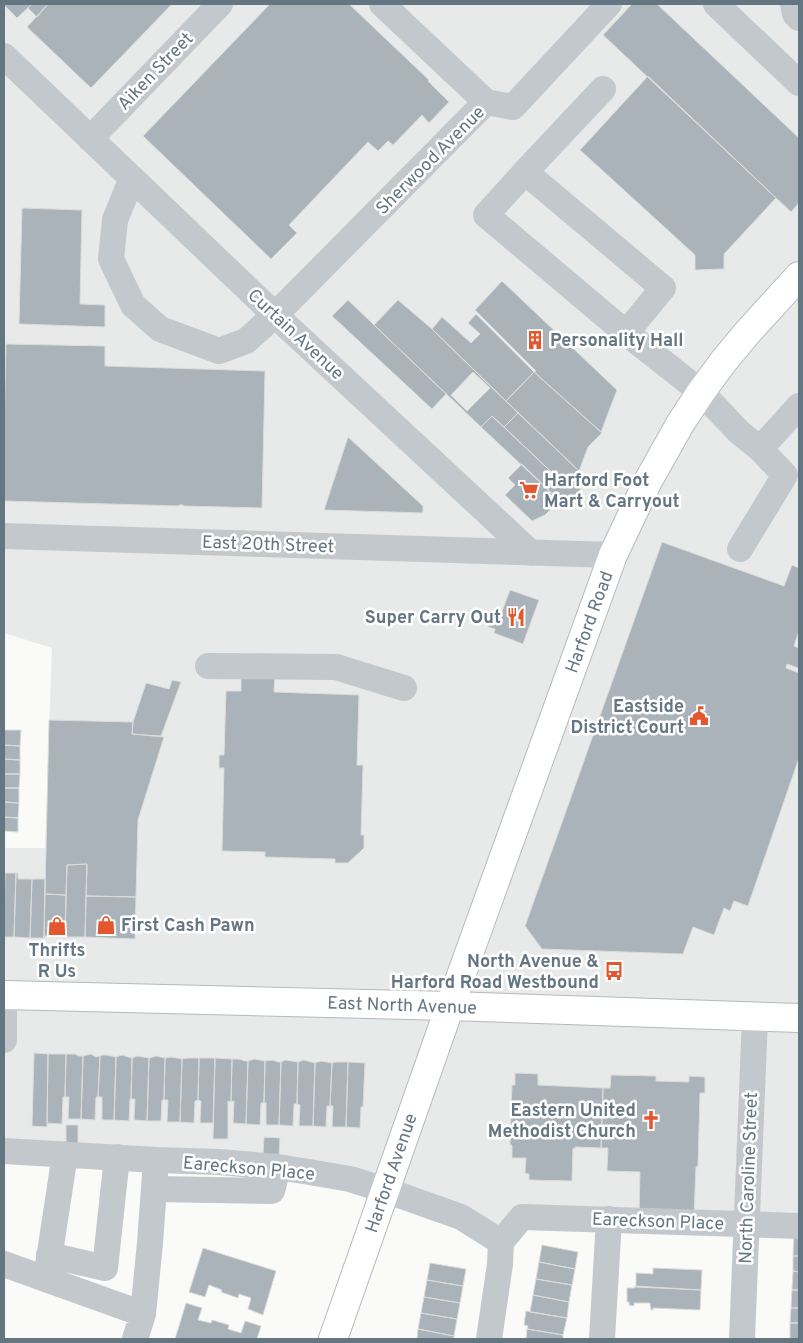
<svg xmlns="http://www.w3.org/2000/svg" width="803" height="1343" font-family="Overpass,sans-serif">
<style>
.built{fill:#e8e9e9}
.building{fill:#aab3b9;stroke:#dcdcda;fill-rule:evenodd}
.lines{fill:none;stroke-linecap:round;stroke-linejoin:round}
.major-casing{stroke:#b5babe;stroke-width:30}
.minor{stroke:#c3c8cc;stroke-width:26}
.major{stroke:#fff;stroke-width:28}
.labels{text-anchor:middle;stroke-width:5;stroke-linejoin:round;paint-order:stroke}
.street-label{font-size:18px;fill:#657683;stroke:#fff}
.poi-label{font-size:18px;font-weight:bold;fill:#657683;stroke:#fff;text-anchor:end}
</style>
<rect width="100%" height="100%" fill="#fafaf8"/>
<path class="built" d="M4,4H799V1225L506,1229L316,1172L4,1155V848H45L52,648L4,633Z"/>
<path class="building" d="M4,4H32L17,18L4,5Z
M32,4H46L47,5L37,17L28,8Z
M48,4H172L91,88L27,27Z
M270,4H349L429,80L428,81L449,102L429,123L422,115L393,145L388,141L378,151L368,142L289,225L297,233L271,259L143,136Z
M632,4H657L799,138V203L791,212L603,35Z
M648,76L776,198L724,254V269L695,270V255L580,150Z
M22,208L82,210L80,304L105,305V327L19,324Z
M502,281L617,390L601,432L534,372L536,371L475,310Z
M348,300L446,394L432,409L332,316Z
M398,300L432,329L518,413L504,427L492,416L481,427L374,325ZM473,372L490,388L467,411L451,395Z
M476,314L534,372L506,401L432,329L442,317L471,343L480,334L468,323Z
M6,344L105,346V366L265,371L262,508L183,506V505H179V506L4,501V431Z
M534,372L602,433L588,447L579,471L506,401Z
M518,413L579,471L564,484L504,427Z
M492,416L564,484L579,471L585,477L573,509L563,499L561,502L481,427Z
M348,437L423,506V513L324,510Z
M522,464L561,502L559,501L545,515L532,521L505,495L515,485L508,478Z
M662,542L784,586L792,565L799,568V631L794,646L799,648V665L798,668L787,664L786,668L799,673V758L748,906L734,901L730,911L724,908L714,935L693,927L683,954L542,949L525,926Z
M510,590L539,600L523,644L494,633L495,629L488,627L492,616L499,619Z
M241,670L275,672L274,692L359,695L357,765H363L361,835H364V848L348,863H335V859L265,857V852L222,851L224,768H219V755H224L226,691H241Z
M172,680L181,682L161,736L132,734L133,722L146,683L169,689Z
M49,720L133,722L132,734L164,737L138,820L136,897L86,896L87,864L67,865L66,895L45,894Z
M4,730H21L20,746L4,745Z
M4,745L20,746V760L4,759Z
M4,759L20,760V774H4Z
M4,774H20L19,788H4Z
M4,788H19V803L4,802Z
M4,802L19,803L18,818L4,817Z
M4,817L18,818V832L4,831Z
M87,864L85,937H65L67,865Z
M5,873H16L14,937H4Z
M16,873H18V879H32L30,938L14,937Z
M32,879H45L44,938H30Z
M45,894L66,895L65,937L44,936V938Z
M86,896L136,897L135,939L85,937Z
M34,1053L48,1054L47,1127L32,1126Z
M48,1054H66L65,1097H63L62,1124L47,1123Z
M66,1054H75L79,1056H83L81,1119H68L69,1097H65Z
M91,1054L96,1057L100,1056L98,1097H96L95,1120L81,1119L83,1056Z
M103,1055H107L116,1057L114,1120H102V1097H98L100,1056Z
M122,1055L132,1058L131,1099H130L129,1121L114,1120L116,1057Z
M137,1056L149,1058L147,1121L134,1120L135,1099H131L132,1058Z
M156,1056L165,1058L164,1100H162L161,1121H147L149,1058Z
M171,1057L182,1059L180,1122H167L168,1100H164L165,1058Z
M188,1058H199L198,1100L195,1101L194,1123L180,1122L182,1059Z
M199,1058H215L213,1123H200L201,1101L198,1100Z
M215,1058L232,1059L231,1102L228,1101V1139H213Z
M232,1059H239L245,1061H248L246,1124L233,1123L234,1101L231,1102Z
M254,1059L265,1061L264,1103H261L260,1125L246,1124L248,1061Z
M273,1060L278,1062H281L279,1125H266V1103H264L265,1061Z
M285,1060L298,1062L297,1104H294L293,1126L279,1125L281,1062Z
M304,1060L315,1063L313,1126H299L300,1105L297,1104L298,1062Z
M321,1061L332,1063L330,1106H327L326,1127L313,1126L315,1063Z
M336,1062H348L346,1127H332L333,1106H330L332,1063Z
M348,1062L365,1063L363,1107H361L360,1128L346,1127Z
M515,1073L538,1074V1085L603,1088L601,1148L575,1147V1149L573,1148L572,1181L529,1180V1174L525,1173L526,1158H512V1145H510L512,1085H515Z
M611,1075L656,1076V1081L689,1082V1076L705,1077V1093H700L698,1166L696,1167L694,1215L639,1214L640,1172L607,1171L608,1148H601L603,1088H610Z
M66,1125H78V1148H66Z
M264,1137L280,1138L279,1156L263,1155Z
M794,1234L799,1237V1256H793Z
M542,1245L578,1252L575,1269L539,1262Z
M203,1248L276,1271L263,1315L248,1309L251,1298L239,1294L238,1298L221,1292L222,1290L209,1285L205,1297L189,1292Z
M793,1256H799V1272L793,1271Z
M539,1262L575,1269L572,1285L536,1279Z
M430,1263L466,1269L463,1286L427,1280Z
M653,1268L702,1270L701,1290L636,1287V1273L653,1274Z
M793,1271L799,1272V1290H792Z
M536,1279L572,1285L569,1302L533,1295Z
M427,1280L463,1286L460,1303L424,1297Z
M635,1286L701,1290L700,1310L653,1308V1310H651L650,1303H634V1306L629,1305V1302H627V1288H635Z
M792,1290H799V1308H791Z
M533,1295L569,1302L567,1318L530,1312Z
M424,1297L460,1303L457,1319L421,1313Z
M186,1303L202,1308L198,1320L211,1323L212,1320L229,1325L228,1329L241,1333L245,1321L261,1326L257,1339H175Z
M791,1308H799V1323H790Z
M526,1311L567,1318L563,1335L527,1329L528,1326L524,1325Z
M421,1313L457,1319L454,1336L418,1329Z
M790,1323H799V1339H790Z
M418,1329L454,1336V1339H417Z
M527,1329L563,1335V1339H526Z"/>
<g class="lines">
<g class="major-casing">
<path id="major" d="M4,995L450,1006L799,1018
M333,1339L450,1006L613,555L648,481L680,424L701,392L723,362L747,333L799,276"/>
</g>
<path class="minor" d="M382,4L486,102
M716,4L799,83
M793,4L795,14L799,18
M4,56L275,315L531,553
M486,102L513,107L609,4
M90,139L220,4
M525,172L603,89
M132,178L115,220L111,259L133,305L160,329L219,351L246,341L275,315L486,102
M626,333L663,288L525,172L486,215L626,333L701,392L739,432L760,449L785,475L740,549
M760,449L799,406
M4,536L613,555
M208,666L336,667L404,688
M4,1040V995
M4,1151L156,1160L219,1162L278,1167L309,1172L350,1179L385,1190L461,1217L501,1242
M154,1189L272,1191L278,1167
M501,1242L522,1217L799,1226
M49,1255L105,1268L117,1157
M4,1264L143,1314
M47,1272L65,1154
M135,1339L143,1314L150,1243L156,1160
M489,1339L500,1264L501,1242
M602,1339L609,1219
M742,1339L755,1017"/>
<use href="#major" class="major"/>
</g>
<defs>
<g id="building-bare" transform="scale(1.5)"><path d="M-4-6H4V6H1V3H-1V6H-4ZM-2.5-4.3h1.7v1.8h-1.7ZM.8-4.3h1.7v1.8H.8ZM-2.5-1h1.7V.8h-1.7ZM.8-1h1.7V.8H.8Z" fill="#e4572e" stroke="#fff" stroke-width="2.5" paint-order="stroke"/></g>
<g id="supermarket-bare" transform="scale(1.5)"><path d="M-6-5.5h2.5l.6 2H6L4.5 2H-2.5L-4.4-4H-6ZM-1.5 3.2a1.3 1.3 0 1 0 .1 0ZM3 3.2a1.3 1.3 0 1 0 .1 0Z" fill="#e4572e" stroke="#fff" stroke-width="2.5" paint-order="stroke"/></g>
<g id="restaurant-bare" transform="scale(1.5)"><path d="M-5-6h1v4h1v-4h1v4h1v-4h1v5L-1.5 .5V6h-2V.5L-5-1ZM5-6V6H3V1.5H1.5Q1.5-4 5-6Z" fill="#e4572e" stroke="#fff" stroke-width="2.5" paint-order="stroke"/></g>
<g id="civic-bare" transform="scale(1.5)"><path d="M-.6-6.5H3V-4.5H.6V-3L4-1V1h2V6H-6V1h2V-1L-.6-3ZM-1.2 2.5V6h2.4V2.5Z" fill="#e4572e" stroke="#fff" stroke-width="2.5" paint-order="stroke"/></g>
<g id="shop-bare" transform="scale(1.5)"><path d="M-5-2.5h2.3a2.7 3.5 0 0 1 5.4 0H5L5.5 6h-11ZM-1.5-2.5h3a1.5 2.3 0 0 0-3 0Z" fill="#e4572e" stroke="#fff" stroke-width="2.5" paint-order="stroke"/></g>
<g id="bus-bare" transform="scale(1.5)"><path d="M-5-6H5V4H4V6H2V4H-2V6H-4V4H-5ZM-3.5-4V0h7V-4ZM-3.5 1.2v1.5H-2V1.2ZM2 1.2v1.5H3.5V1.2Z" fill="#e4572e" stroke="#fff" stroke-width="2.5" paint-order="stroke"/></g>
<g id="church-bare" transform="scale(1.5)"><path d="M-1.2-6h2.4v3.5h3.3v2.4h-3.3V6h-2.4V-.1h-3.3v-2.4h3.3Z" fill="#e4572e" stroke="#fff" stroke-width="2.5" paint-order="stroke"/></g>
</defs>
<g fill-rule="evenodd">
<use href="#building-bare" x="535" y="340"/>
<use href="#supermarket-bare" x="529" y="490"/>
<use href="#restaurant-bare" x="516" y="617"/>
<use href="#civic-bare" x="699" y="716"/>
<use href="#shop-bare" x="106" y="925"/>
<use href="#shop-bare" x="57" y="926"/>
<use href="#bus-bare" x="614" y="971"/>
<use href="#church-bare" x="651" y="1120"/>
</g>
<g class="labels">
<g class="street-label">
<text transform="translate(155 71) rotate(-46)" y="6">Aiken Street</text>
<text transform="translate(430 160) rotate(-45)" y="6">Sherwood Avenue</text>
<text transform="translate(296 334) rotate(43)" y="6">Curtain Avenue</text>
<text transform="translate(268 544) rotate(2)" y="6">East 20th Street</text>
<text transform="translate(589 622) rotate(-70)" y="6">Harford Road</text>
<text transform="translate(402 1005) rotate(2)" y="6">East North Avenue</text>
<text transform="translate(249 1168) rotate(5)" y="6">Eareckson Place</text>
<text transform="translate(391 1173) rotate(-71)" y="6">Harford Avenue</text>
<text transform="translate(748 1178) rotate(-88)" y="6">North Caroline Street</text>
<text transform="translate(658 1221) rotate(2)" y="6">Eareckson Place</text>
</g>
<g class="poi-label">
<text x="550" y="346" text-anchor="start">Personality Hall</text>
<text x="544" y="486" text-anchor="start">Harford Foot<tspan x="544" dy="21">Mart &amp; Carryout</tspan></text>
<text x="501" y="623">Super Carry Out</text>
<text x="684" y="712">Eastside<tspan x="684" dy="21">District Court</tspan></text>
<text x="121" y="931" text-anchor="start">First Cash Pawn</text>
<text x="57" y="956" text-anchor="middle">Thrifts<tspan x="57" dy="21">R Us</tspan></text>
<text x="599" y="967">North Avenue &amp;<tspan x="599" dy="21">Harford Road Westbound</tspan></text>
<text x="636" y="1116">Eastern United<tspan x="636" dy="21">Methodist Church</tspan></text>
</g>
</g>
<rect width="803" height="1343" fill="none" stroke="#657683" stroke-width="10"/>
</svg>
